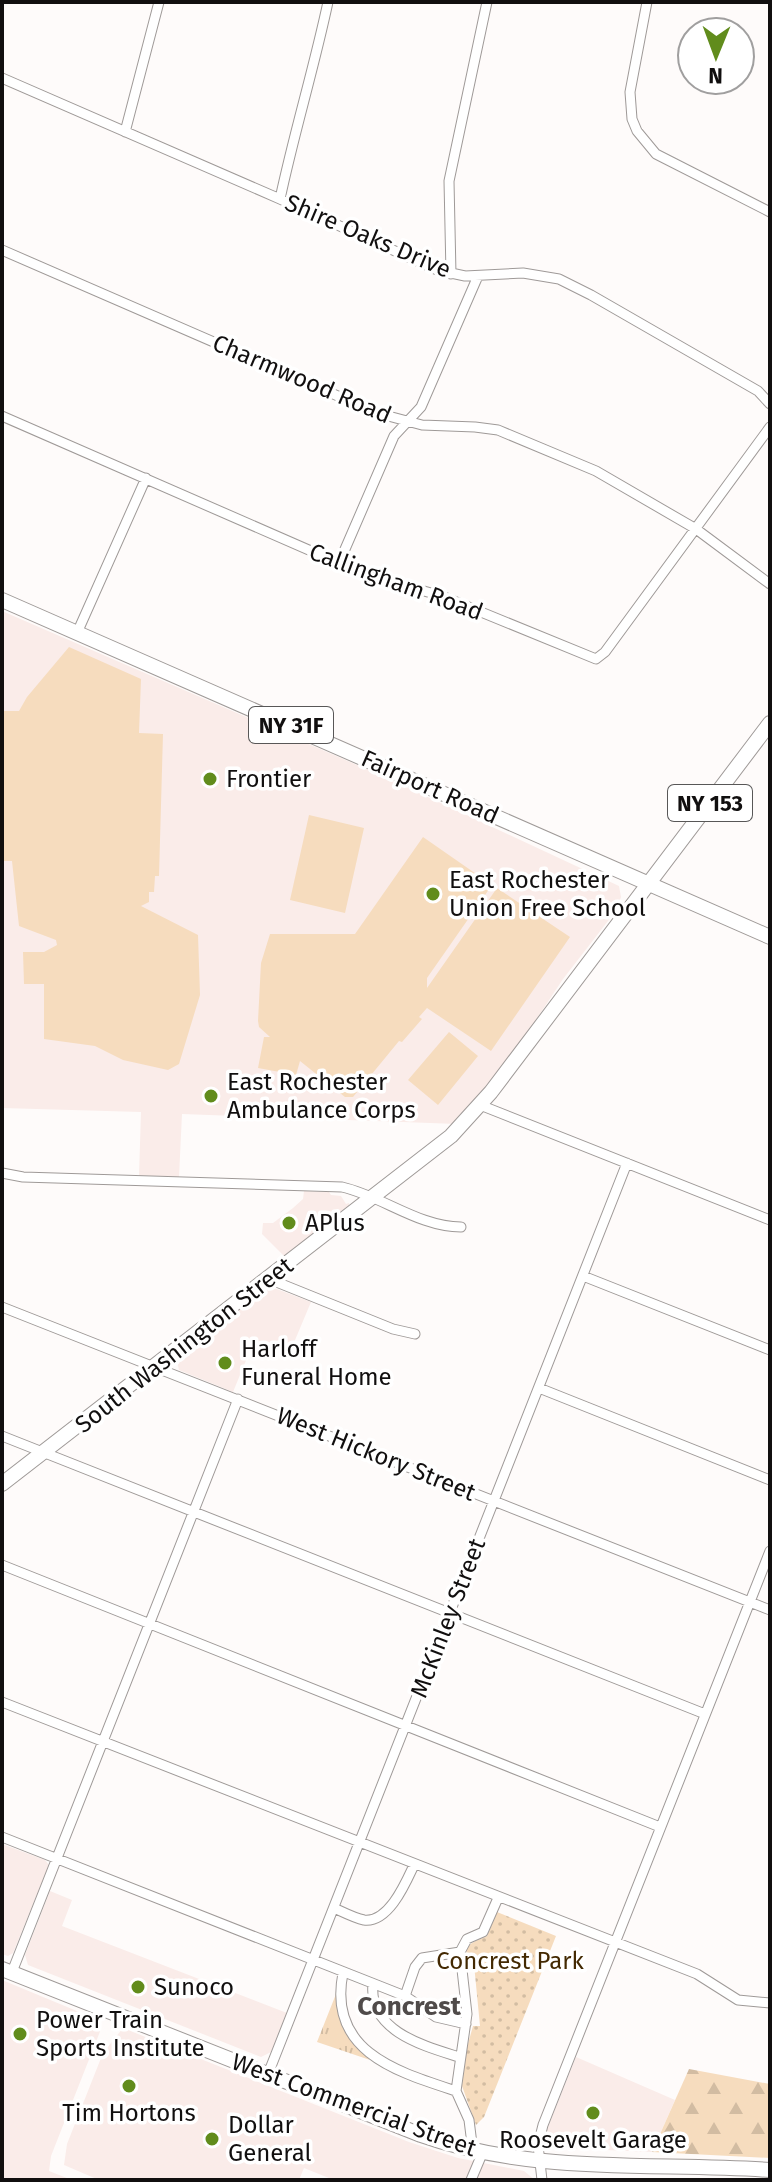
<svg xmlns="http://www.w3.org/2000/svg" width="772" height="2182" font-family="'Fira Sans',sans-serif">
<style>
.built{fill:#faece9}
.grass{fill:url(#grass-tufts)}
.forest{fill:url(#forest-firs)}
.park{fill:url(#park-dots)}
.pitch{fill:#f6dcbe}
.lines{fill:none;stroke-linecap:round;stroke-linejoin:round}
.minor-casing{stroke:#9f9a98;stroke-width:11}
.primary-casing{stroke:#9f9a98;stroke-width:16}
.minor{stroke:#fff;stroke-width:9}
.primary{stroke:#fff;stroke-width:14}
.poi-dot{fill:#618c1c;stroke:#fff;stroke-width:3}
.labels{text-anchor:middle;stroke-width:7;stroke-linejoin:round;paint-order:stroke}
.shield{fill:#fff;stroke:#585757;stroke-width:2}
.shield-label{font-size:22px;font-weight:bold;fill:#110f0f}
.street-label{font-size:24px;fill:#110f0f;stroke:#fff}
.poi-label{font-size:24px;fill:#110f0f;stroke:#fff;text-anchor:start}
.park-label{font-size:24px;fill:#432902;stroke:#fff}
.neighbourhood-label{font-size:26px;font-weight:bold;fill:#504b4a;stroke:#fff}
</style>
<defs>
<pattern id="grass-tufts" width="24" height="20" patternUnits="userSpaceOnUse" patternTransform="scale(2)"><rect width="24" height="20" fill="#f6dcbe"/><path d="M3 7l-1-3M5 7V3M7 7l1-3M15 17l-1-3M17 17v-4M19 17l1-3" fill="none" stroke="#d2bca2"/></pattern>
<pattern id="forest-firs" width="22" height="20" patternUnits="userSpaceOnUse" patternTransform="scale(2)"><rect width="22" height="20" fill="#f6dcbe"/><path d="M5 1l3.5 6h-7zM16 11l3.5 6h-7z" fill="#d2bca2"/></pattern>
<pattern id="park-dots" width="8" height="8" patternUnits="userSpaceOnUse" patternTransform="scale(2)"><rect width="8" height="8" fill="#f6dcbe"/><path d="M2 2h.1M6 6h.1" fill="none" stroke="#d2bca2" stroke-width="1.8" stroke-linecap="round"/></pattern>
</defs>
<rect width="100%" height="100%" fill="#fefbfa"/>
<path class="built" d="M2,611L387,778L619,886L621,897L615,912L563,979L516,1050L457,1124L182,1114L179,1177L139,1176L141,1112L2,1108Z
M304,1191L329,1192L331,1195L341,1196L346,1204L349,1203V1209L287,1259L262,1234L263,1223H273L293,1208L303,1199Z
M274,1288L311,1302L290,1352L268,1343L257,1350L247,1358L233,1392L179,1370L177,1362L181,1353L265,1289Z
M2,1844L45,1860L49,1865L13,1953L8,1956L2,1954Z
M50,1891L72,1900L62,1926L287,2013L271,2052L261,2057L28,1965L25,1955Z
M2,1980L101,2021V2029L51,2156L49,2171L72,2180H2Z
M123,2028L409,2142L458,2158L524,2171L535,2180H334L304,2168L299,2180H99L64,2165L67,2144L103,2053Z
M576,2057L675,2100L652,2152L562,2148L548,2141L546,2132Z"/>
<path class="grass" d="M338,1989L344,2028L352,2042L370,2060L317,2042Z"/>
<path class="forest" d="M689,2069L770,2084V2158L652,2152Z"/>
<path class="park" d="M497,1912L556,1936L484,2117L476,2125L462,2086L464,2058L473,2026H480L473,1954H466C467,1942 477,1941 487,1936Z"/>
<path class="pitch" d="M69,647L141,679L139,733L163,734L159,876H155L154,892H149V902L141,906L198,935L200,995L179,1064L168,1070L123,1060L95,1046L44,1039V984H24L23,952H44L57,945L56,940L19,926L12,861H2V711H19L27,697Z
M309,815L364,828L345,913L290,900Z
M423,837L492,885L427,978V988L497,888L570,937L491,1051L427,1008L419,1017L422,1019L402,1042L399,1041L353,1097H345L300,1061L296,1075L258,1068L264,1037H270L259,1027L258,1021L261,963L270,934H355Z
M449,1032L478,1056L438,1105L408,1080Z"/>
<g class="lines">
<g class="minor-casing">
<path id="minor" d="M647,2L630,92L632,119L637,131L656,154L770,212
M2,78L280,199L437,270L465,276L523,273L559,279L591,295L758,391L770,404
M125,132L159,2
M280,199C294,133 314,68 328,2
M2,250L377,413L422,425L475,427L498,430L596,471L696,529L770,584
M451,274L449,181L487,2
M2,416L366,575L442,596L596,659L605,652L770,427
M339,563L394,436L421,407L478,276
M77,633L146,478
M480,1105L770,1220
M2,1173L23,1177L342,1187C382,1196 419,1227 461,1227
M583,1276L770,1350
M269,1279L393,1329L415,1334
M2,1307L770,1610
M539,1388L770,1480
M2,1436L705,1714
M2,1565L660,1827
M2,1702L697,1974L738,2000L770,2003
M2,1837L405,1996L415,1967L422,1958L460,1952
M334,1908C343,1912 354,1918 364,1920C389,1923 406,1882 414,1865
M12,1972L238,1399
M343,1973C327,2052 398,2072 456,2091
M373,1984C368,2031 424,2046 459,2057
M405,1996L436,2017L466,2024
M268,2074L627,1163
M473,2152L469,2120L456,2091L467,2014L460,1952L467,1939L483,1932L498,1898
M471,2180L482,2154
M542,2180L538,2145L543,2125L770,1551"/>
</g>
<g class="primary-casing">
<path id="primary" d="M2,600L770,937
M2,1484L451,1136L491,1092L770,723
M2,1969L421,2135C533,2175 654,2162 770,2170"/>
</g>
<use href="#minor" class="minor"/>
<use href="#primary" class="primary"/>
</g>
<g class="poi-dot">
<circle cx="210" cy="779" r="8"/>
<circle cx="433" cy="894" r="8"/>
<circle cx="211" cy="1096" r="8"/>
<circle cx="289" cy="1223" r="8"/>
<circle cx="225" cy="1363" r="8"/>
<circle cx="138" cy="1987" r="8"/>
<circle cx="20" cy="2034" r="8"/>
<circle cx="129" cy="2086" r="8"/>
<circle cx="593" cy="2113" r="8"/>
<circle cx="212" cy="2139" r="8"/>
</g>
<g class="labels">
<g class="shield">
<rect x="249" y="707" width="84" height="36" rx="6"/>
<rect x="668" y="785" width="84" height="36" rx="6"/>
</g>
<g class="shield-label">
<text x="291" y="733">NY 31F</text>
<text x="710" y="811">NY 153</text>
</g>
<g class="street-label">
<text transform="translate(368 236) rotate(23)" y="8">Shire Oaks Drive</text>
<text transform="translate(302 379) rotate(23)" y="8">Charmwood Road</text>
<text transform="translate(396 582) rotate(20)" y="8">Callingham Road</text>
<text transform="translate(430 787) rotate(24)" y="8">Fairport Road</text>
<text transform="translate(184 1345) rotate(-38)" y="8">South Washington Street</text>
<text transform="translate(376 1454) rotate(22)" y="8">West Hickory Street</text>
<text transform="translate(448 1618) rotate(-69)" y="8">McKinley Street</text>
<text transform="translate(354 2105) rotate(20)" y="8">West Commercial Street</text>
</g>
<g class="poi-label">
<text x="226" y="787">Frontier</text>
<text x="449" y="888">East Rochester<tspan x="449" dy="28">Union Free School</tspan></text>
<text x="227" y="1090">East Rochester<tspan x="227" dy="28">Ambulance Corps</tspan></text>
<text x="305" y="1231">APlus</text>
<text x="241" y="1357">Harloff<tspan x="241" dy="28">Funeral Home</tspan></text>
<text x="154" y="1995">Sunoco</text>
<text x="36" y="2028">Power Train<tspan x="36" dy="28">Sports Institute</tspan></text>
<text x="129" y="2121" text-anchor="middle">Tim Hortons</text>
<text x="228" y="2133">Dollar<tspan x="228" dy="28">General</tspan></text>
<text x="593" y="2148" text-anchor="middle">Roosevelt Garage</text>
</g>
<g class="park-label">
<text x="510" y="1969">Concrest Park</text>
</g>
<g class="neighbourhood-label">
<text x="409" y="2015">Concrest</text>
</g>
</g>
<rect width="772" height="2182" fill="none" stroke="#110f0f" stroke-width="8"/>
<g transform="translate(716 56) rotate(181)"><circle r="38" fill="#ffffff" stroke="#a09f9f" stroke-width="2"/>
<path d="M0-6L14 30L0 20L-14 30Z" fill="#618c1c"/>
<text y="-12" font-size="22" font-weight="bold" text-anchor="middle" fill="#110f0f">N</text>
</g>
</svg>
